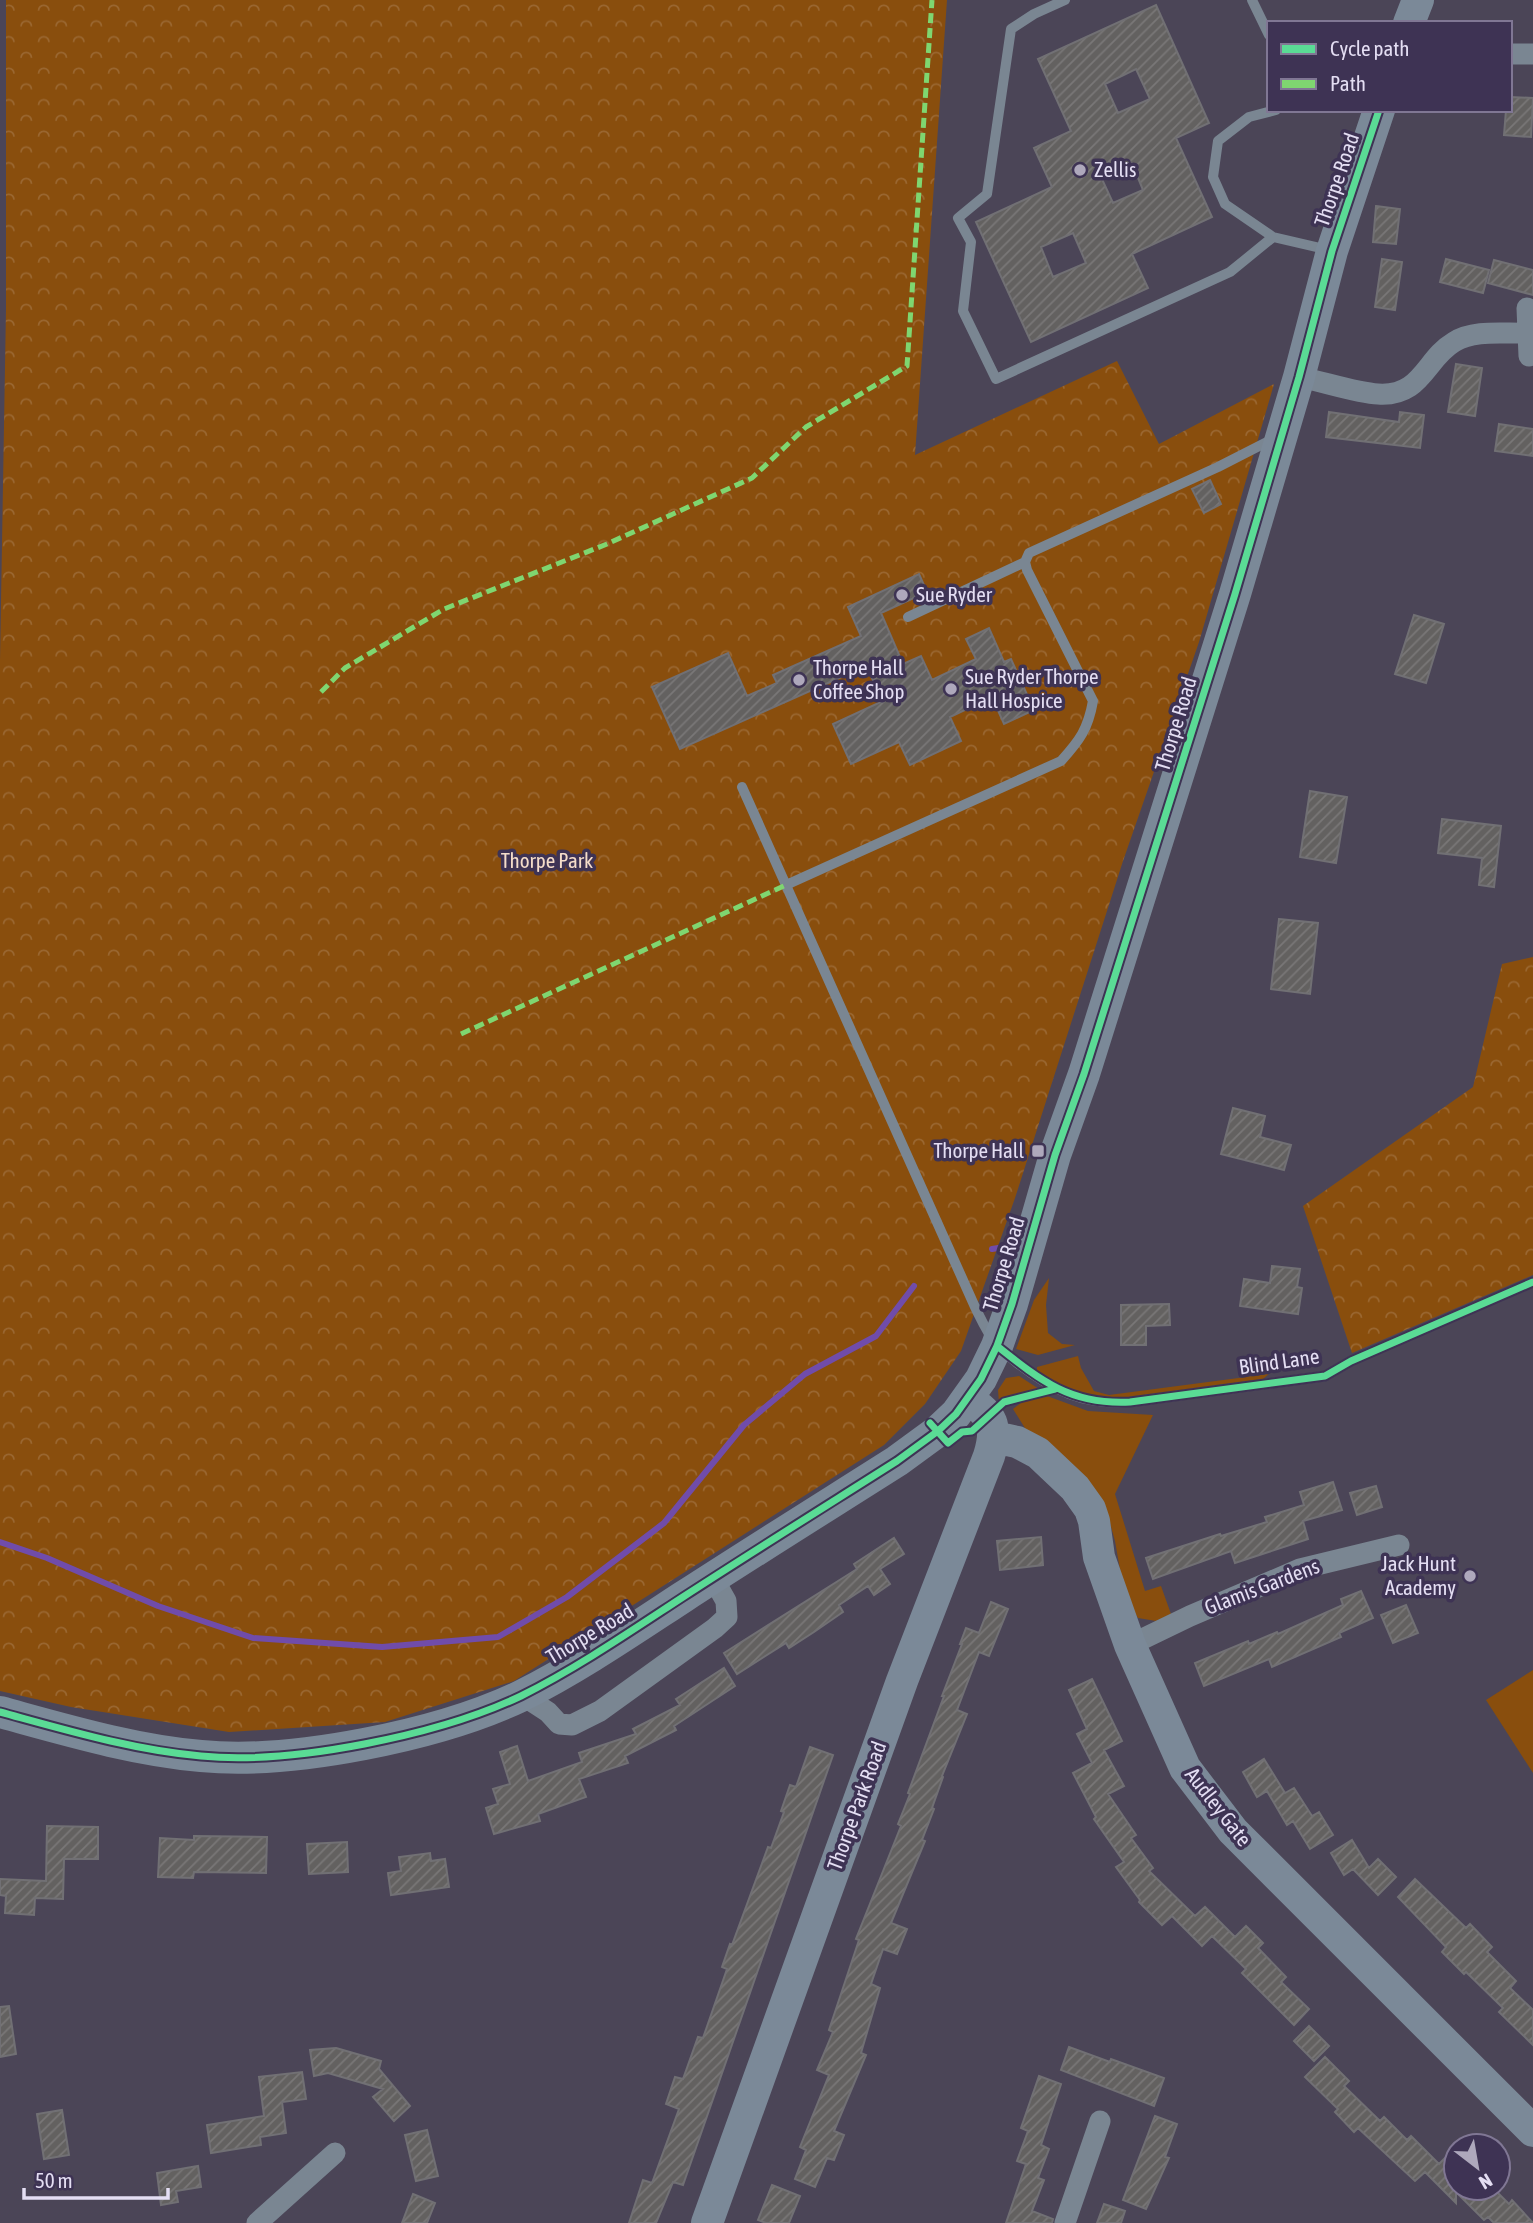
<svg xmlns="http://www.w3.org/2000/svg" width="1533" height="2223" font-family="'Asap Condensed',sans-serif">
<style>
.green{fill:#894e0d}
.park{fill:url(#park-crowns)}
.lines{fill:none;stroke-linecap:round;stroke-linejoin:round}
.stream{stroke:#704caa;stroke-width:6}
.building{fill:url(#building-hatch);stroke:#717074;stroke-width:2;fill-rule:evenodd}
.lane{stroke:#7a8692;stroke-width:10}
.street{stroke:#7a8692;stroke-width:21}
.secondary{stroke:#7b8998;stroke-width:32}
.quiet{stroke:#7fd670;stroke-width:5;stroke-dasharray:10 5;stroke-linecap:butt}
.cycleway-casing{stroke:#3e3354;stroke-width:11}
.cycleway{stroke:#5adb95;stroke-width:7}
.poi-dot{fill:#aea8bc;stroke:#3e3354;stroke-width:2.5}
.labels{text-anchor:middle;stroke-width:7;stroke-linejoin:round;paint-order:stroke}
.poi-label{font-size:21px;fill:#e4def3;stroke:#3e3354;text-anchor:start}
.street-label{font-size:21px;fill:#e4def3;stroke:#3e3354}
.park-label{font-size:21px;fill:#f5ddca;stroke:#3e3354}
</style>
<defs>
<pattern id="park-crowns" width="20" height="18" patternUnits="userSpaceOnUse" patternTransform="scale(1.75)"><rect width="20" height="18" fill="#894e0d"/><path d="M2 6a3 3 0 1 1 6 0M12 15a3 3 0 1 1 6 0" fill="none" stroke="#9a6731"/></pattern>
<pattern id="building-hatch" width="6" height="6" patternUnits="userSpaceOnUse" patternTransform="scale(1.75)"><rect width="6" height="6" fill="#636160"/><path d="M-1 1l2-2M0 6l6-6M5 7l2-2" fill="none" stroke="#797777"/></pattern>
</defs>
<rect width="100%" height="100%" fill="#4b4557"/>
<path class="green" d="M1049,1278L1046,1305L1048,1333L1062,1344L1075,1345L1038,1355L1016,1349L1034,1300Z
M1078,1356L1081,1368L1094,1391L1109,1395L1269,1374L1263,1379L1112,1400L1083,1396L1056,1385L1037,1371V1367Z
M1019,1376L1039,1389L999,1403L998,1390L1006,1378Z
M1047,1396L1088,1411L1153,1415L1115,1494L1145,1591L1161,1586L1171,1614L1156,1621L1138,1618L1125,1598L1115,1541L1104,1502L1028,1433L1013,1409L1022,1402Z
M1533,1670V1773L1486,1700Z"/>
<path class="park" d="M6,0H947L915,455L1117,361L1159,444L1274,384L1199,642L1123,861L1015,1198L961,1351L925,1404L884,1445L514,1681L385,1722L229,1732L71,1707L0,1691V661L6,309Z
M1533,957V1275L1352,1353L1303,1206L1473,1087L1502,964Z"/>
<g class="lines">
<path class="stream" d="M992,1249L1011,1246
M0,1542L47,1558L158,1606L253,1638L382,1647L498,1637L567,1597L664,1523L744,1425L805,1374L876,1336L914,1286"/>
</g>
<path class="building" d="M1156,5L1209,123L1176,138L1212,217L1132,254L1148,288L1031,342L976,222L1052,187L1034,148L1071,131L1038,59ZM1136,69L1150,99L1118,113L1105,84ZM1132,163L1143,190L1113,203L1101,177ZM1073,233L1086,263L1053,277L1041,247Z
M1510,97L1533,98L1531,137L1504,135L1506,110H1510Z
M1376,206L1400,209L1396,244L1373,242Z
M1382,259L1402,262L1395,310L1375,307Z
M1446,259L1489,270L1483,293L1440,282Z
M1494,260L1533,270V295L1488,283Z
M1456,364L1482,368L1475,416L1448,412Z
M1329,412L1399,422L1400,412L1424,415L1420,448L1326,437Z
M1499,424L1533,429V456L1495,451Z
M1210,480L1221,504L1204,513L1192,489Z
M919,574L927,592L881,613L903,664L921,656L932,680L976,659L966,639L989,628L1004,662L1011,659L1034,710L1004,724L992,697L950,717L961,741L910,765L899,742L851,764L833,724L883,701L866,666L680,749L652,687L728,653L747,696L777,683L773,675L861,636L848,607Z
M1414,615L1444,624L1426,683L1395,674Z
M1310,791L1347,797L1336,863L1300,857Z
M1442,819L1501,826L1494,887L1479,885L1482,858L1438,853Z
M1279,919L1318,923L1310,994L1271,989Z
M1233,1108L1265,1116L1260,1137L1291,1145L1284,1170L1221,1154Z
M1272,1266L1300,1269L1297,1287L1302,1288L1298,1314L1240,1306L1244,1279L1270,1283Z
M1169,1304L1170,1325L1146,1326V1345H1121V1305Z
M1333,1482L1342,1510L1303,1521L1308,1539L1235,1563L1231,1551L1153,1579L1146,1558L1220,1534L1221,1536L1267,1522L1265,1517L1304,1505L1300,1492Z
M1376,1486L1382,1507L1357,1515L1350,1493Z
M1041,1537L1043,1565L1000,1570L997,1541Z
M894,1538L904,1554L880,1569L890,1584L874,1595L868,1586L839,1605L843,1612L814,1632L789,1648L786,1643L737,1674L724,1653L857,1569L854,1564Z
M1361,1591L1373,1618L1339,1633L1341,1637L1272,1667L1269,1659L1204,1686L1195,1663L1248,1641L1249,1644L1277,1632L1278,1634L1343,1605L1341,1599Z
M991,1602L1008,1609L989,1656L979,1652L957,1710L967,1714L942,1776L943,1777L932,1808L934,1809L922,1840L925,1841L891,1923L907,1929L897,1954L883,1949L871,1984L880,1988L861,2053L866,2055L834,2131L844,2135L834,2160L827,2158L815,2187L795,2179L806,2150L800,2147L829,2075L817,2070L833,2032L829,2030L859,1940L856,1939L901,1826L898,1824L910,1794L908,1793L944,1696H942L962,1644H960L966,1628L979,1633Z
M1406,1605L1418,1633L1393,1643L1381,1615Z
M724,1668L735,1686L674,1726L676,1730L625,1756L628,1763L579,1779L586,1797L538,1814L540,1821L494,1834L486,1808L498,1804L493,1789L510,1784L500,1752L517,1746L528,1781L582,1762L579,1753L636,1734L633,1729L680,1705L676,1699Z
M1092,1679L1122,1741L1104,1750L1124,1786L1108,1794L1136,1835L1131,1838L1153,1868L1149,1871L1195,1916L1205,1907L1235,1937L1246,1926L1263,1943L1258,1948L1286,1977L1281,1982L1309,2009L1294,2025L1242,1973L1246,1969L1212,1936L1202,1946L1172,1916L1162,1925L1139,1902L1140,1900L1116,1867L1124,1862L1094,1819L1096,1817L1073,1773L1092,1763L1077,1734L1087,1729L1069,1690Z
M810,1747L833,1755L683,2185L673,2182L656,2223H629L643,2180L652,2183L679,2109L666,2104L675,2077L683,2079L698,2037L703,2038L727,1969L722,1967L730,1944L732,1945L768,1847L771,1848L784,1812L781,1811L790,1785L796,1787Z
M1264,1759L1285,1793L1294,1788L1312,1816L1319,1812L1333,1835L1310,1849L1293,1821L1287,1825L1267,1791L1257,1797L1243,1772Z
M47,1826L98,1827V1859H64L63,1899L35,1898L34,1915L5,1913L6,1896L0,1895V1879L46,1881Z
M194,1836L267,1837L266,1873L194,1872L193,1878L158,1877L160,1838L194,1840Z
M1352,1840L1369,1868L1378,1859L1396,1877L1378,1895L1353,1869L1344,1875L1331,1853Z
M347,1842L348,1872L309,1874L307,1844Z
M430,1853L431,1861L445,1859L449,1887L391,1895L388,1873L401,1871L399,1857Z
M1415,1879L1466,1928L1470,1924L1492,1947L1487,1952L1516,1981L1510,1988L1533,2010V2045L1499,2012L1503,2008L1466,1972L1464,1974L1442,1952L1446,1947L1398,1897Z
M9,2006L16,2054L0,2057V2007Z
M1309,2026L1329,2046L1314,2061L1294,2041Z
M1069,2047L1110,2062L1111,2059L1164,2078L1154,2106L1061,2070Z
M336,2048L381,2061L379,2069L410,2106L394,2121L373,2097L383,2089L328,2073L314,2076L310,2050Z
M1325,2057L1349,2081L1344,2086L1380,2121L1384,2117L1407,2140L1411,2136L1439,2164L1456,2147V2188H1493L1509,2204L1512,2200L1533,2223H1494L1488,2217L1484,2220L1456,2192V2203L1425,2172L1415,2181L1358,2128L1354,2132L1335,2112L1338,2109L1305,2077Z
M302,2072L306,2099L282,2102L286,2133L260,2137L261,2145L211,2153L207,2125L264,2116L259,2077Z
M1039,2076L1061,2084L1041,2145L1049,2149L1038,2178L1044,2180L1032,2211L1053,2219L1052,2223H1006L1026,2164L1017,2161L1028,2131L1021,2128Z
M62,2110L69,2155L44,2159L37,2114Z
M1155,2116L1177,2124L1165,2157L1169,2158L1146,2209L1123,2200Z
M427,2130L438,2176L416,2181L405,2135Z
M198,2166L201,2187L176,2191L178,2202L161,2205L157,2173Z
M772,2185L800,2196L789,2223H766L758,2220Z
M413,2194L435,2203L427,2223H402Z
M1104,2204L1125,2211L1121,2223H1097Z"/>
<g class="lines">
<path class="lane" d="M1065,0L1034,14L1011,29L987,194L958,218L971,242L963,311L996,379L1230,272L1273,237
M1252,0L1269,35
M1276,110L1249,117L1218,141L1213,177L1225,204L1273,237L1329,250
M908,617L1025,562
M742,787L975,1307C981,1319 987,1333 996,1344C1001,1351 1010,1357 1016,1362C1053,1391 1083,1405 1130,1402L1325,1376L1351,1361
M786,885L1061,761C1080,740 1088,729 1093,701L1027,570L1025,562L1029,553L1218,467L1273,439"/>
<path class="street" d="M1510,54H1533
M1527,308L1529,356
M1299,377C1321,381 1357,393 1378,394C1422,397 1425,359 1454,342C1474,329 1505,334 1528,333
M1130,1645L1190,1616L1300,1569L1399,1545
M522,1695L548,1712L559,1724L572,1725L600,1711L715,1628L727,1617L726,1601L713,1578
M257,2223L335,2153
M1065,2223L1100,2121"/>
<path class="secondary" d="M1409,23L1418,0
M994,1437L1017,1442L1038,1453L1075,1488L1090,1509L1094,1521L1099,1557L1130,1645L1185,1768L1233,1831L1533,2131
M0,1712C66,1730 133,1750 201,1756C292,1765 439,1735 521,1696C577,1668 631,1631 683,1597C754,1551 826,1506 897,1461L938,1431L956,1414L981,1379L997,1346L1012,1304L1055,1155L1084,1074L1235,594L1299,377L1332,251L1379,110
M707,2223L902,1681L989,1456C998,1427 993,1414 967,1399"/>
<path class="quiet" d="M321,692L345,668L444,609L607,544L752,478L806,427L907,366L932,0
M461,1034L786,885"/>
<g class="cycleway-casing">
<path id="cycleway" d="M997,1346C1041,1381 1071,1405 1130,1402L1325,1376L1351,1361L1533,1282
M930,1423L948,1443L962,1432L972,1431L1004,1402L1055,1389
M0,1712C66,1730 133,1750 201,1756C292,1765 439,1735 521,1696C577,1668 631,1631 683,1597C754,1551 826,1506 897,1461L938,1431L956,1414L981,1379L997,1346L1012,1304L1055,1155L1084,1074L1235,594L1299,377L1332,251L1379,110"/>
</g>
<use href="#cycleway" class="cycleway"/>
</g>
<g class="poi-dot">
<circle cx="1080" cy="170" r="7"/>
<circle cx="902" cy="595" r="7"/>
<circle cx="799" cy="680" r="7"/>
<circle cx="951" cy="689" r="7"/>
<rect x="1031" y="1144" width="14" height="14" rx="3.5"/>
<circle cx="1470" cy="1576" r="7"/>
</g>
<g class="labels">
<g class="poi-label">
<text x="1094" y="177">Zellis</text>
<text x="916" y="602">Sue Ryder</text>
<text x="813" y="675">Thorpe Hall<tspan x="813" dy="24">Coffee Shop</tspan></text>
<text x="965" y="684">Sue Ryder Thorpe<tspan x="965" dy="24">Hall Hospice</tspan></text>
<text x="1024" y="1158" text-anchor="end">Thorpe Hall</text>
<text x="1456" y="1571" text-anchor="end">Jack Hunt<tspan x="1456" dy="24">Academy</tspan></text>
</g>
<g class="street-label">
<text transform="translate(1337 180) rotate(-71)" y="7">Thorpe Road</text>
<text transform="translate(1176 724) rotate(-73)" y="7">Thorpe Road</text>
<text transform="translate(1004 1264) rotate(-73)" y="7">Thorpe Road</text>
<text transform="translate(1279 1362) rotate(-8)" y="7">Blind Lane</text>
<text transform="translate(1262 1587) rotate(-21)" y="7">Glamis Gardens</text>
<text transform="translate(590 1634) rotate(-31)" y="7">Thorpe Road</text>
<text transform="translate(857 1806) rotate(-70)" y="7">Thorpe Park Road</text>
<text transform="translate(1218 1807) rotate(52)" y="7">Audley Gate</text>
</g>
<g class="park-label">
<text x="547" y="868">Thorpe Park</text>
</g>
</g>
<rect x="1267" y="21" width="245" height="91" fill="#3e3354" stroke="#807794" stroke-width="2"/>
<rect x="1281" y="44" width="35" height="10" fill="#5adb95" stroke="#807794" stroke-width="2"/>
<text x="1330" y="56" font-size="21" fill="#e4def3">Cycle path</text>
<rect x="1281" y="79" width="35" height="10" fill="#7fd670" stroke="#807794" stroke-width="2"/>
<text x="1330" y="91" font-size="21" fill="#e4def3">Path</text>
<g transform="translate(1477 2167) rotate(149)"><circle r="33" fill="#3e3354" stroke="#807794" stroke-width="2"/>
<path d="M0-5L12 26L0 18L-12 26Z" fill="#aea8bc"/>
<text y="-10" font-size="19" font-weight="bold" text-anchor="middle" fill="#e4def3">N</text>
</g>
<path d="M24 2188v10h144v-10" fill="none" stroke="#e4def3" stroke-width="3.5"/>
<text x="35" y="2188" font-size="21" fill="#e4def3" stroke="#3e3354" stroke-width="5" paint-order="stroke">50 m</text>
</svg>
